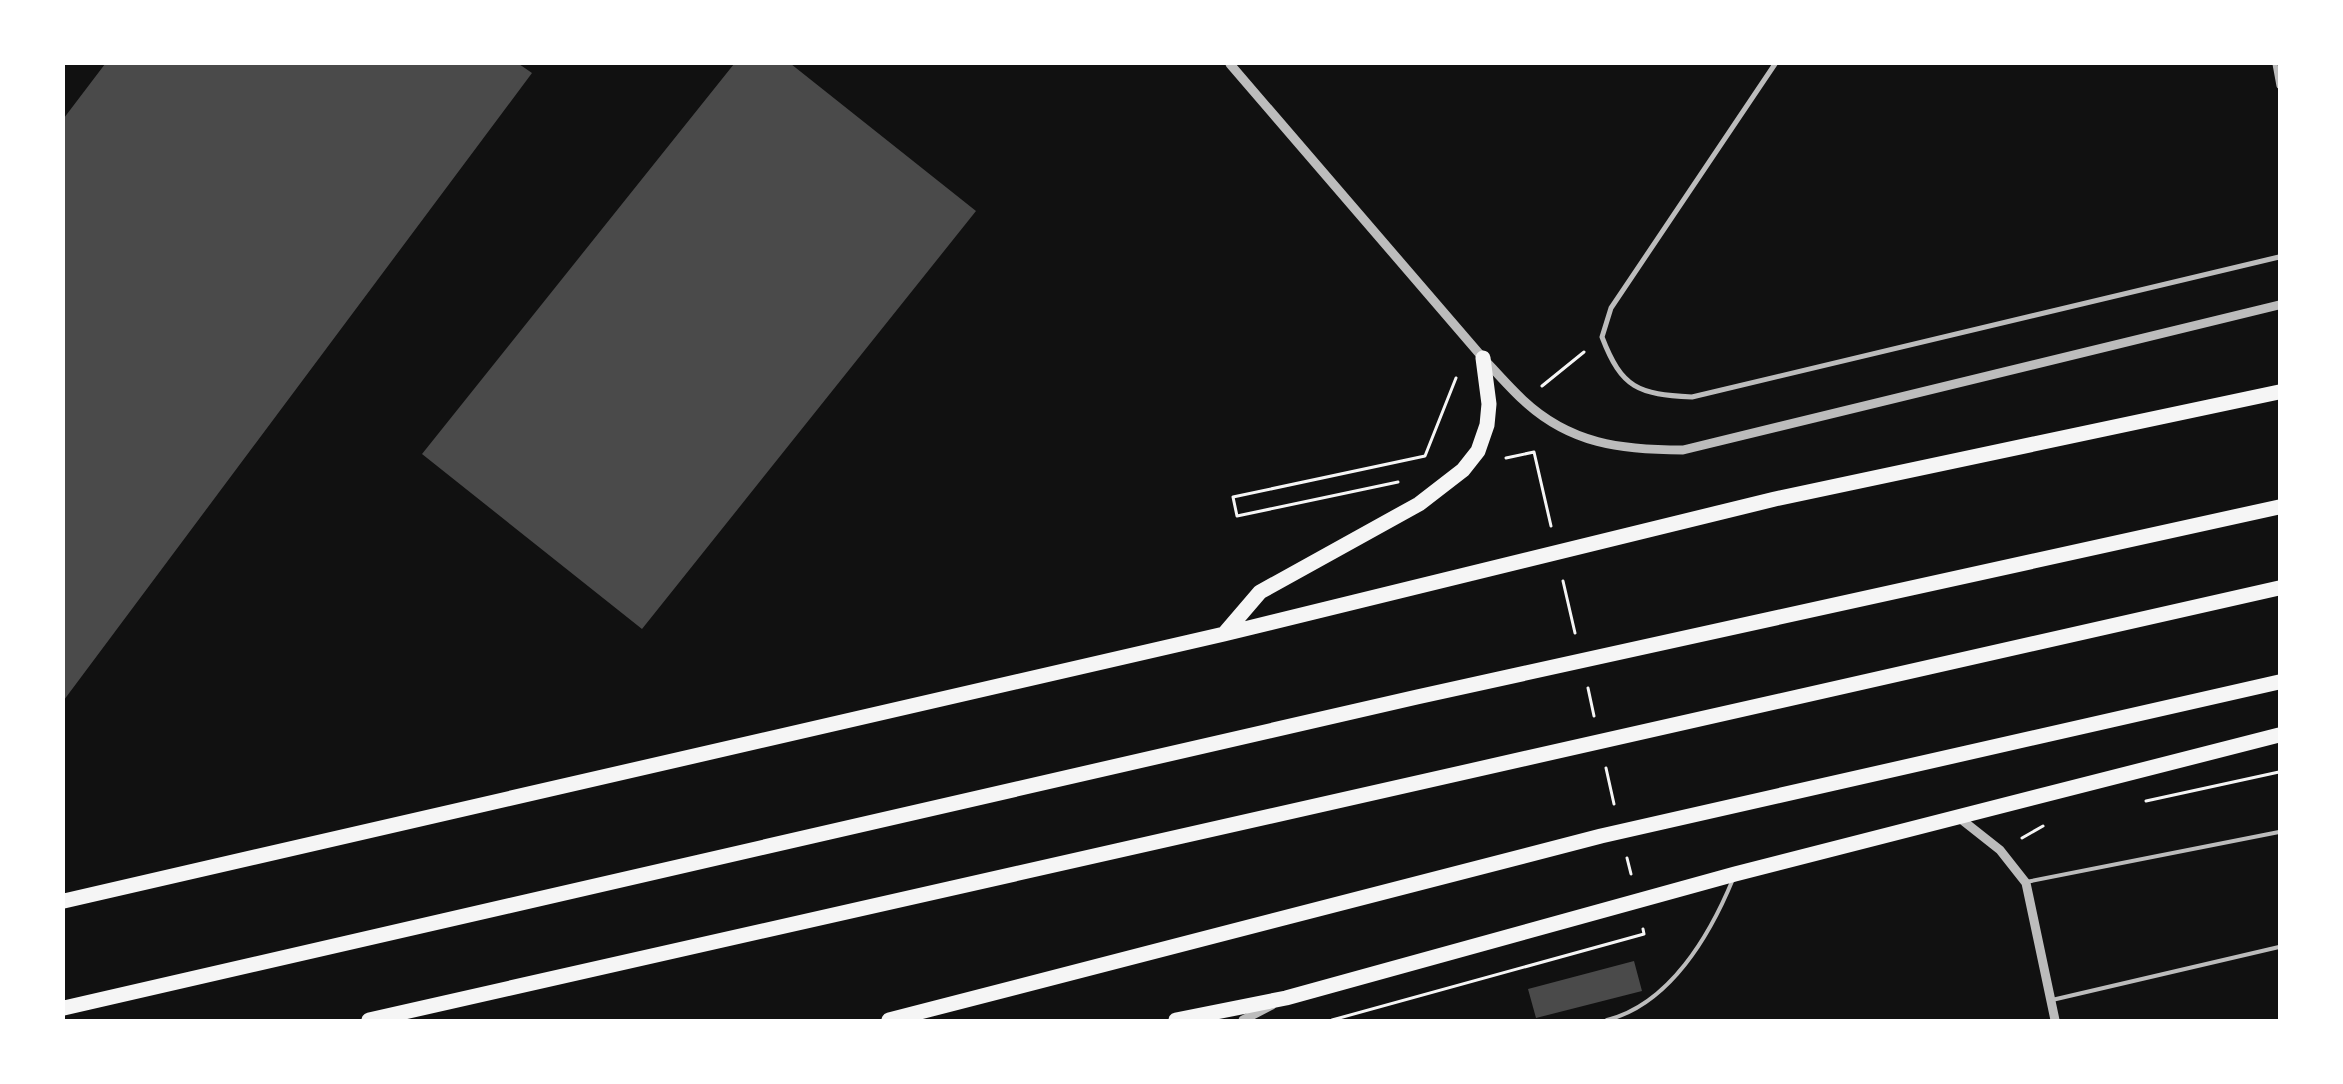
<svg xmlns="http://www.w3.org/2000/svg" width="2343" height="1084" font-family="'Source Sans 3',sans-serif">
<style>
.building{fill:#4a4a4a}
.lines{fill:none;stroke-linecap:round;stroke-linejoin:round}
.path{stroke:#f5f5f5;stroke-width:3}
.service{stroke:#bcbcbc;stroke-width:4}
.minor{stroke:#bcbcbc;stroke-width:5}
.tertiary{stroke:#bcbcbc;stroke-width:9}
.motorway{stroke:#f5f5f5;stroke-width:15}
</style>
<rect width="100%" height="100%" fill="#111"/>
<path class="building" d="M105,64H519L532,73L64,700V118Z
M734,64H791L976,211L642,629L422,454Z
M1634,961L1642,991L1536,1018L1528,989Z"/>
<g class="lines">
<path class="path" d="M1542,386L1584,352
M1506,458L1534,452L1551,526
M1398,482L1237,516L1233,497L1425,456L1456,378
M1563,581L1575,633
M1588,688L1594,716
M1606,768L1614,804
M2146,801L2279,772
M2022,838L2043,826
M1627,858L1631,874
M1332,1020L1644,934L1643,929"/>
<path class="service" d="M2026,882L2279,832
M2052,1000L2279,947
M1607,1020C1670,1004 1710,935 1733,879"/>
<path class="minor" d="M1775,64L1611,308L1602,337C1622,389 1638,394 1692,397L2279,257
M2275,64L2279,86"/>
<path class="tertiary" d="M1230,64L1483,358C1496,372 1509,387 1523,400C1570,444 1621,450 1683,450L2279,305
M1957,816L2000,850L2026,883L2055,1020
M1243,1020L1272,1005"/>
<path class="motorway" d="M1224,634L1260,592L1419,504L1463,470L1478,451L1487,425L1489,404L1483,358
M64,901L1224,634L1775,499L2279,392
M64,1008L1417,697L2279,507
M369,1020L2279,588
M889,1020L1601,836L2279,682
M1176,1020L1286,998L1735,874L2279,735"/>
</g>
<rect width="2343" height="1084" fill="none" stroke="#ffffff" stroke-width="130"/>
</svg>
